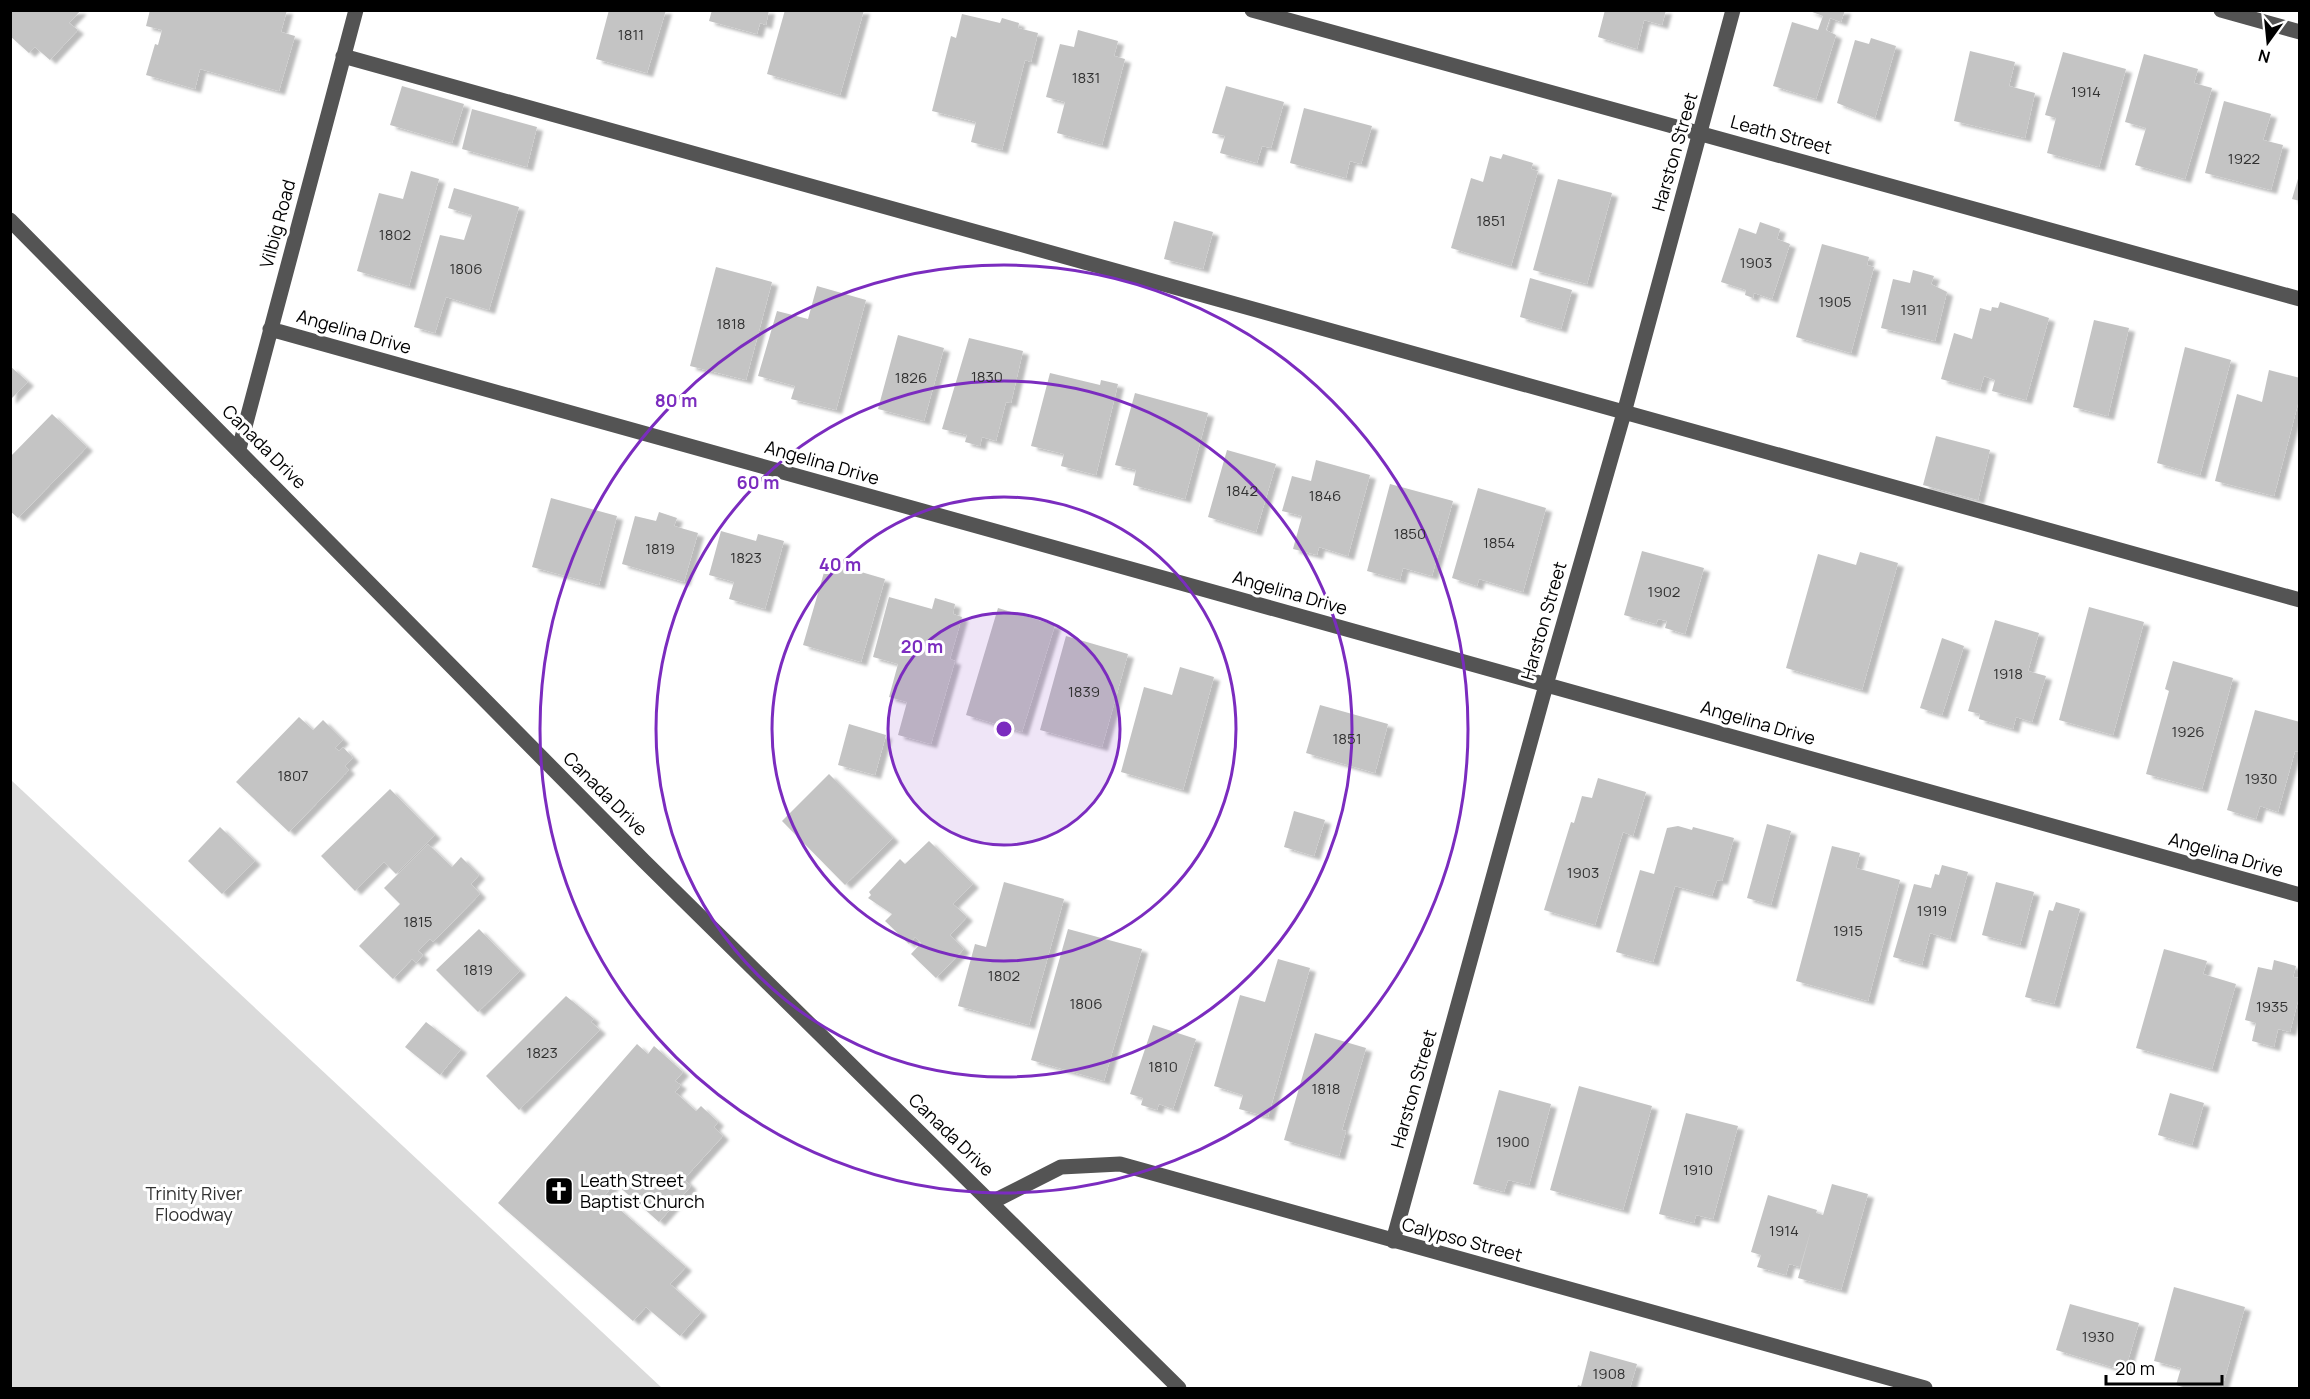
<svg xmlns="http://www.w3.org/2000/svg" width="2310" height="1399" font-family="Manrope,sans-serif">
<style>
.green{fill:#dbdbdb}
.building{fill:#c4c4c4;filter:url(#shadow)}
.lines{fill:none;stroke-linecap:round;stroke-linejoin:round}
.minor{stroke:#545454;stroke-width:15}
.ring{fill:none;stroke:#7b2cbf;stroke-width:3}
.labels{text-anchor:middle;stroke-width:6;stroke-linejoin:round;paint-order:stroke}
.number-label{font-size:15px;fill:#313131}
.street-label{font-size:18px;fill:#000;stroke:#fff}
.poi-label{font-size:18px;fill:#000;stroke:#fff;text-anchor:start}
.park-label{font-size:18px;fill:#323232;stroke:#fff}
.centre{fill:#7b2cbf;stroke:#fff;stroke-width:3}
.ring-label{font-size:18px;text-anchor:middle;font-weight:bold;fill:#7b2cbf;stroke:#fff;stroke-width:6;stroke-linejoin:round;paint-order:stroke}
</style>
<defs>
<filter id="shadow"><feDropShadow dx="6" dy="4" stdDeviation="1.5" flood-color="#0004"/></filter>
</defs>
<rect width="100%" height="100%" fill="#fff"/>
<path class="green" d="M11,780L662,1388H11Z"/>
<path class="building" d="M10,10H81L69,23L78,30L50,60L35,47L29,53L10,36Z
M150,10H287L281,32L295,36L279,91L200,69L195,89L146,75L155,44L158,45L162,30L146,26Z
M609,10H666L647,73L596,59Z
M712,10H769L766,25L760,23L757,34L709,21Z
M785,10H864L840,95L767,74Z
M1605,10H1666L1662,25L1644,20L1637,49L1598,37Z
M1807,10H1845L1841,22L1830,18L1826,30L1836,35L1816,99L1773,86L1792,22L1818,30L1823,16Z
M962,14L1000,23L1002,18L1019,23L1018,28L1038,33L1031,62L1025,60L1002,150L971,142L976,122L932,111L951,36L956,38Z
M1078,30L1118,41L1114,56L1125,59L1102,145L1057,133L1065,102L1046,97L1060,44L1074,47Z
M1871,38L1896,46L1875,118L1837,103L1855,40L1869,44Z
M1970,51L2015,62L2009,86L2035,93L2025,138L1954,121Z
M2063,52L2126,69L2099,167L2047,153L2056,118L2045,115Z
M2144,54L2198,69L2194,83L2212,88L2185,179L2135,165L2146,128L2125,122Z
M402,86L464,104L452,143L390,125Z
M1226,86L1284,102L1271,148L1262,146L1257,163L1220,153L1225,136L1212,133Z
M2224,101L2271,114L2263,140L2283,145L2271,190L2205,173Z
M1304,108L1372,126L1361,164L1350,161L1346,178L1290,163Z
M472,109L537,127L527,167L462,149Z
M1503,154L1533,163L1531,169L1538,171L1511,266L1451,248L1471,178L1483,182L1490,156L1501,159Z
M411,171L439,179L409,286L357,271L379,193L403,199Z
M2300,172V201L2292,199Z
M1558,179L1612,193L1587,284L1533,270Z
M454,188L519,207L489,310L446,297L435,333L414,327L440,235L464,240L472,215L448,208Z
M1174,221L1213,232L1203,269L1164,259Z
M1760,222L1780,229L1777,239L1790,244L1772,299L1754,293L1753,298L1745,295L1746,290L1721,282L1739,228L1756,234Z
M1822,244L1869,257L1867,265L1874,267L1851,353L1796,337Z
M716,267L772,282L746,380L690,366Z
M1913,270L1934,276L1931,284L1947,292L1935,341L1881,328L1893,279L1910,283Z
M1530,278L1572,290L1561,329L1520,317Z
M817,286L866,300L836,410L791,399L795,386L758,376L777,311L808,319Z
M2000,302L2049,318L2026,400L1992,391L1995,380L1984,376L1980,390L1941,379L1954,333L1972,339L1980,308L1991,311L1992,307L1998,308Z
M2094,320L2129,328L2108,416L2073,407Z
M898,335L944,348L924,421L878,409Z
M969,338L1023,351L1011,403L1006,402L996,441L982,437L980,446L965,442L967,435L942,429Z
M2185,347L2231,360L2200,475L2157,463Z
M10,366L28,382L10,400Z
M2269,370L2300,378V396L2274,496L2215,481L2237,394L2262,402Z
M1050,373L1100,385L1101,380L1118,384L1096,475L1061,466L1064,454L1031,446Z
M1135,393L1208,413L1185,499L1133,485L1136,470L1115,465Z
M52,414L87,447L18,518L10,511V457Z
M1936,436L1990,450L1978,500L1923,485Z
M1227,450L1276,464L1256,532L1208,517Z
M1316,460L1370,475L1348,556L1319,547L1317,555L1293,549L1302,516L1282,511L1292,476L1311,481Z
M1390,484L1453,501L1432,576L1403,568L1400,580L1367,571Z
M1478,488L1546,508L1523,592L1479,579L1477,586L1452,578Z
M551,498L617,516L599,585L532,567Z
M659,512L677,518L674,526L698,533L684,582L622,564L635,516L656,521Z
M721,531L756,541L758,534L784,541L765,609L729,599L734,582L709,575Z
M1642,551L1704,568L1685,634L1665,628L1667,621L1658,619L1656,624L1624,615Z
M1860,552L1898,563L1862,690L1786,668L1818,554L1856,565Z
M827,562L885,579L861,662L803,645Z
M889,597L932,609L935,598L955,604L953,614L962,617L950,659L955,661L931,744L898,735L907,702L889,697L898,664L873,657Z
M2089,607L2144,622L2113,735L2059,720Z
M998,608L1055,625L1022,732L966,715Z
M1995,620L2039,633L2028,671L2046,676L2032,722L2016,717L2013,729L1979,719L1980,714L1968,711Z
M1066,636L1128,654L1102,747L1040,730Z
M1942,638L1964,646L1942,715L1920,708Z
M2173,661L2233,678L2202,789L2146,774L2169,691L2165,689Z
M1180,667L1214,677L1183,790L1121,772L1144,687L1172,695Z
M1320,705L1388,724L1375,773L1306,753Z
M2255,710L2300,722V752L2295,751L2278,812L2260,806L2256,819L2227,810Z
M299,717L313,730L323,720L343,740L335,748L339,751L343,747L353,758L345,766L349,770L289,832L236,782Z
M849,724L886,735L875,775L838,765Z
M829,774L893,838L845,885L782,821Z
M1598,778L1646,792L1633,836L1623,832L1595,925L1544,910L1571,822L1574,823L1582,796L1592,798Z
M390,789L435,835L396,874L384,862L355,891L321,856Z
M1294,811L1325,820L1314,856L1284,847Z
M1767,824L1791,831L1771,905L1747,898Z
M1678,826L1692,830L1693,827L1734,838L1722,881L1717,880L1712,896L1675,886L1653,962L1616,952L1640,870L1654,874L1667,828Z
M220,827L255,861L222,894L188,861Z
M929,841L973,884L953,904L967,917L950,935L964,949L936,978L911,954L921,943L915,937L909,944L885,921L892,914L868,898L871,895L869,892L900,859L905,864Z
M428,844L452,867L461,857L479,875L471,884L480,894L433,942L430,939L418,951L423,955L416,963L412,959L393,979L359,946L400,904L384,888Z
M1832,846L1860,853L1856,868L1900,880L1868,1001L1796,981Z
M1942,865L1968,872L1950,939L1930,933L1922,965L1893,957L1914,884L1931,888L1935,874L1939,875Z
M1004,882L1064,899L1029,1025L958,1006L975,944L986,947Z
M1996,882L2034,892L2020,945L1982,935Z
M2056,902L2080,909L2054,1004L2025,997L2049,910L2053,911Z
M479,929L520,971L478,1012L436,970Z
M1068,929L1142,949L1104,1081L1031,1060Z
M2164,949L2207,961L2203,974L2236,984L2212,1069L2136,1048Z
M1278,959L1310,968L1268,1117L1239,1109L1243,1095L1214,1086L1240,995L1265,1002Z
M2274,960L2296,966L2293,977L2300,978V993L2290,1032L2278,1029L2274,1047L2252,1041L2256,1023L2245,1020L2258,967L2272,970Z
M566,996L594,1019L591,1022L600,1030L519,1110L486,1076Z
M426,1022L461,1049L440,1075L405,1047Z
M1153,1025L1196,1039L1173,1109L1159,1104L1157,1110L1141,1105L1143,1098L1130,1094Z
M1315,1033L1366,1048L1342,1130L1346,1131L1339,1156L1284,1140Z
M637,1044L648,1054L654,1046L683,1072L675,1081L681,1085L675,1092L696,1111L701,1106L718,1122L714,1127L723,1136L684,1179L691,1186L659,1222L615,1183L604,1196L686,1267L670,1284L701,1312L680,1336L646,1307L633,1321L498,1203Z
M1579,1086L1652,1106L1623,1210L1550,1190Z
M1499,1090L1551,1104L1529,1185L1508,1180L1504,1192L1473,1184Z
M2170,1093L2204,1103L2192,1145L2158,1135Z
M1686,1113L1738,1126L1713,1219L1696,1215L1694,1223L1659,1214Z
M1832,1184L1868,1194L1841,1290L1798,1278L1811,1230L1800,1267L1789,1264L1786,1275L1757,1267L1761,1255L1751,1252L1768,1195L1817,1210L1816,1213L1823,1215Z
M2174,1287L2245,1307L2222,1388H2187L2176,1385L2181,1368L2154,1361Z
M2070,1304L2139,1323L2125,1371L2056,1350Z
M1590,1351L1637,1364L1630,1388H1577L1578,1385L1581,1386Z"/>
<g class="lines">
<path class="minor" d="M1252,10L2300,299
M2221,10L2300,32
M343,56L2300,600
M10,220L644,861L1179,1388
M270,329L2300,895
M239,449L356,10
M992,1202L1061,1167L1120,1164L1925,1388
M1393,1241L1546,685L1624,413L1733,10"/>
</g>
<circle cx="1004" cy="729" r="116" fill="#7b2cbf" fill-opacity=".12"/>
<g class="ring">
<circle cx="1004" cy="729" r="116"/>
<circle cx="1004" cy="729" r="232"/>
<circle cx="1004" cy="729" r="348"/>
<circle cx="1004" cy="729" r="464"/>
</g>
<defs>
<g id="church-square" transform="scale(1.5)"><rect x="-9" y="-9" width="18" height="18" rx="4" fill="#000" stroke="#fff"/><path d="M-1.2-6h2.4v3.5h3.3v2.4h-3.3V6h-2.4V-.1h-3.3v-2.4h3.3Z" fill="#fff"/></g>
</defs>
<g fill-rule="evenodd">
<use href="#church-square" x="559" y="1191"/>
</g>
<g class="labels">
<g class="number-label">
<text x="631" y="40">1811</text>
<text x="1086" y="83">1831</text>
<text x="2086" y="97">1914</text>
<text x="2244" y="164">1922</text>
<text x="1491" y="226">1851</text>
<text x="395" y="240">1802</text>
<text x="1756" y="268">1903</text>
<text x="466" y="274">1806</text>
<text x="1835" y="307">1905</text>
<text x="1914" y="315">1911</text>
<text x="731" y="329">1818</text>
<text x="987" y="382">1830</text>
<text x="911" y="383">1826</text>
<text x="1242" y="496">1842</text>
<text x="1325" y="501">1846</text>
<text x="1410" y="539">1850</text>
<text x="1499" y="548">1854</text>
<text x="660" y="554">1819</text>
<text x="746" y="563">1823</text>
<text x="1664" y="597">1902</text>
<text x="2008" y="679">1918</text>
<text x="1084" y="697">1839</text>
<text x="2188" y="737">1926</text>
<text x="1347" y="744">1851</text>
<text x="293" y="781">1807</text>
<text x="2261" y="784">1930</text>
<text x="1583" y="878">1903</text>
<text x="1932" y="916">1919</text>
<text x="418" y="927">1815</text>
<text x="1848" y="936">1915</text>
<text x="478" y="975">1819</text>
<text x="1004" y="981">1802</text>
<text x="1086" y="1009">1806</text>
<text x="2272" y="1012">1935</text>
<text x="542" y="1058">1823</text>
<text x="1163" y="1072">1810</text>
<text x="1326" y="1094">1818</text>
<text x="1513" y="1147">1900</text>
<text x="1698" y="1175">1910</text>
<text x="1784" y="1236">1914</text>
<text x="2098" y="1342">1930</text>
<text x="1609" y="1379">1908</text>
</g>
<g class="street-label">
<text transform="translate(1781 135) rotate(15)" y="6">Leath Street</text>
<text transform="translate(1675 152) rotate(-74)" y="6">Harston Street</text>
<text transform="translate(278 224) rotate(-75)" y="6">Vilbig Road</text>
<text transform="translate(354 332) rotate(16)" y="6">Angelina Drive</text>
<text transform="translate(264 447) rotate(45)" y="6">Canada Drive</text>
<text transform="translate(822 463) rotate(16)" y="6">Angelina Drive</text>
<text transform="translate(1290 593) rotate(16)" y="6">Angelina Drive</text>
<text transform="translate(1544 621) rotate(-74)" y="6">Harston Street</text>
<text transform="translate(1758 723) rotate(16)" y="6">Angelina Drive</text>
<text transform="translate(605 794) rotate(45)" y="6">Canada Drive</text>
<text transform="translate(2226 855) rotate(16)" y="6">Angelina Drive</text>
<text transform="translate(1414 1089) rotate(-74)" y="6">Harston Street</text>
<text transform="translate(951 1135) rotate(44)" y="6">Canada Drive</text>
<text transform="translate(1462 1240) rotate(15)" y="6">Calypso Street</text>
</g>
<g class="poi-label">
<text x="580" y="1187">Leath Street<tspan x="580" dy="21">Baptist Church</tspan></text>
</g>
<g class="park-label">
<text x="194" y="1200">Trinity River<tspan x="194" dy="21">Floodway</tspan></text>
</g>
</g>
<circle cx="1004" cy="729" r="9" class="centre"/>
<g class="ring-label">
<text x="676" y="407">80 m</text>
<text x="758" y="489">60 m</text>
<text x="840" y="571">40 m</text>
<text x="922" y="653">20 m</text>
</g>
<rect width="2310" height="1399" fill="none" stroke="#000000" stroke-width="24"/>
<g transform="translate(2268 42) rotate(195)" stroke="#ffffff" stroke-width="4.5" paint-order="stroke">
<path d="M0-4.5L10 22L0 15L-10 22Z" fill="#000000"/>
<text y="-9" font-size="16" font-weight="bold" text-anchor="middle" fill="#000000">N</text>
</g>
<path d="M2106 1375v9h116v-9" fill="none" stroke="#000000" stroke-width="3"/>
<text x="2115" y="1375" font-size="18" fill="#000000" stroke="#ffffff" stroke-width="4.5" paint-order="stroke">20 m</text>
</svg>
